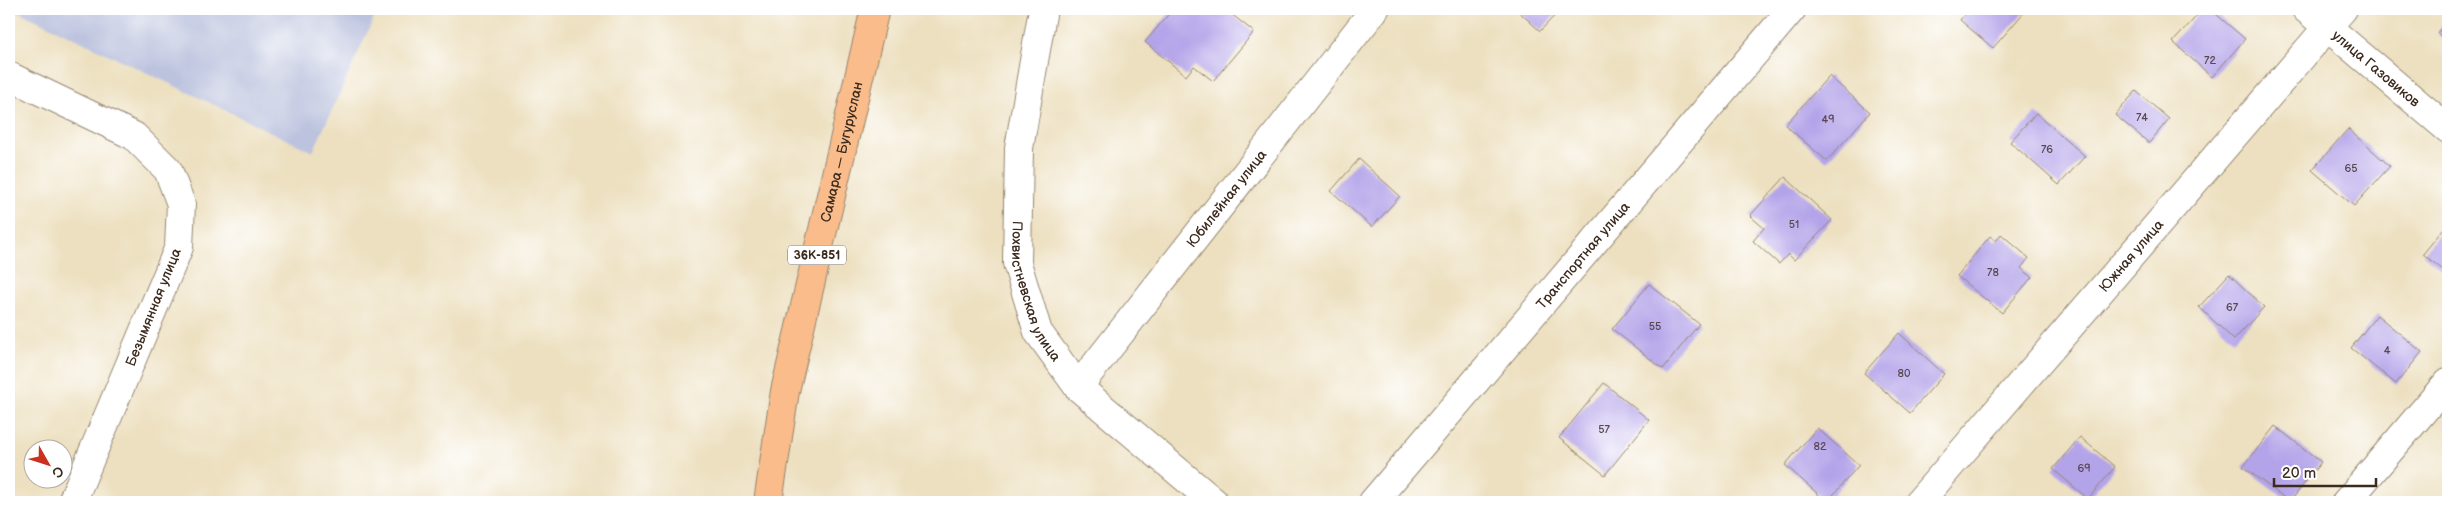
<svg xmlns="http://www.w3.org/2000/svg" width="2457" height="511" font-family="'Balsamiq Sans',sans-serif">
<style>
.industrial{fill:#bcc3de}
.building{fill:#b3a3e9}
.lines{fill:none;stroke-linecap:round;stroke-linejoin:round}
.street-casing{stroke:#94856f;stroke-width:30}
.primary-casing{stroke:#94856f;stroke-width:30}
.street{stroke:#fff;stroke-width:28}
.primary{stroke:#f9bc8a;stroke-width:28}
.labels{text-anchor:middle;stroke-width:5;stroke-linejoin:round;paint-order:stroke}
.number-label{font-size:11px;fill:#594851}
.shield{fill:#fff;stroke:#766a62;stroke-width:1}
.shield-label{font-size:12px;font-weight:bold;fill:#3b2a1e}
.street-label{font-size:14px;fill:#3b2a1e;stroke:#fff}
</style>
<rect width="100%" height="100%" fill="#fff"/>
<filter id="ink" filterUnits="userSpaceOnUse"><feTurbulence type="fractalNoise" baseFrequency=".02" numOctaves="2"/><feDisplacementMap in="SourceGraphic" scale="10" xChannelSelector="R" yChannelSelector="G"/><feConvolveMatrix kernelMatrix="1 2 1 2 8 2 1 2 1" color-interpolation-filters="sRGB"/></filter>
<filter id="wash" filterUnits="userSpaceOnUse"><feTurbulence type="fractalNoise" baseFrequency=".0096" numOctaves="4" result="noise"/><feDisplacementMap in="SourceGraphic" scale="20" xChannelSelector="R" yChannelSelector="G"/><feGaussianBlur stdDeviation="1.12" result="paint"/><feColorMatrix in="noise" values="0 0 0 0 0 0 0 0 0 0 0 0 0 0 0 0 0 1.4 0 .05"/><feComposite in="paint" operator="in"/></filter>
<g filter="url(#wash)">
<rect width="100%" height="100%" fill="#ede0c0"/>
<path class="industrial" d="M13,9H378L313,152Z"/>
<g id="blocks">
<path class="building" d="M1173,9H1225L1254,32L1213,81L1194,66L1186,76L1145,42Z
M1516,9H1561L1540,31Z
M1969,9H2027L1993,48L1960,20Z
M2203,9H2210L2245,39L2212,77L2173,42Z
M2448,19V43L2437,33Z
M1829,76L1870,112L1827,161L1785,125Z
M2136,91L2169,119L2149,143L2115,115Z
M2036,113L2085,156L2059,185L2010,142Z
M2348,129L2390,166L2354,206L2312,170Z
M1359,159L1400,196L1372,227L1331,191Z
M1785,177L1832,220L1794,260L1788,254L1779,264L1753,241L1764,228L1750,216Z
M2448,223V266L2447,265L2443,270L2423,254Z
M2001,234L2029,258L2021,268L2032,277L2002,313L1957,276L1990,236L1996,241Z
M2229,274L2264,307L2234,340L2199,307Z
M1649,284L1699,324L1663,369L1612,329Z
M2377,315L2422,352L2396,384L2351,348Z
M1899,333L1944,374L1910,413L1864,373Z
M1604,383L1649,420L1605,475L1559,438Z
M2275,426L2321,462L2290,502L2243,467Z
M1817,428L1859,465L1827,502L1785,465Z
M2080,437L2115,467L2088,499L2053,469Z"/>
</g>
</g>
<g filter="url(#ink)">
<use href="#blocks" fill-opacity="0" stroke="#94856f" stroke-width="1"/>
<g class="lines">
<g class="street-casing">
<g id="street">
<path id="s1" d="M1043,9L1019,148L1017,263L1038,332L1078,387L1214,502"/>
<path id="s2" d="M2306,9L2448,129"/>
<path d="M9,76L134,136L168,170L181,204L179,247L72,502"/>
<path id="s3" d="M1078,387L1375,9"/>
<path id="s4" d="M1373,502L1792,9"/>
<path id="s5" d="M1919,502L2343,9"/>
<path d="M2346,502L2448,382"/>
</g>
</g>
<g class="primary-casing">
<g id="primary">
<path id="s6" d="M768,502L785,391L875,9"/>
</g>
</g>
<use href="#street" class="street"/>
<use href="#primary" class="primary"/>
</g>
</g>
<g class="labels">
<g class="number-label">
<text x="2210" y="64">72</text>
<text x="2142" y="121">74</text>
<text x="1828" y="123">49</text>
<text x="2047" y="153">76</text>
<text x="2351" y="172">65</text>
<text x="1794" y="228">51</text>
<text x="1993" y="276">78</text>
<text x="2232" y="311">67</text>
<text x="1655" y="330">55</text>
<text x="2387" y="354">4</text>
<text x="1904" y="377">80</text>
<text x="1604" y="433">57</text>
<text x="1820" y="450">82</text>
<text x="2084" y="472">69</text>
</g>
<rect class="shield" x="788" y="245.5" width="58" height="19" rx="4"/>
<g class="shield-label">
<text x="817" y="259">36К-851</text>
</g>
<g class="street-label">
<text dy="5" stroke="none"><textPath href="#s2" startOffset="92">улица Газовиков</textPath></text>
<text dy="5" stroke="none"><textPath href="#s6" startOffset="358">Самара — Бугуруслан</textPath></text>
<text dy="5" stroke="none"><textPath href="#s3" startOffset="240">Юбилейная улица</textPath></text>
<text dy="5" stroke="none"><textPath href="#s4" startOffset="324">Транспортная улица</textPath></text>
<text dy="5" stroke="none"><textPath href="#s5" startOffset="325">Южная улица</textPath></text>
<text dy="5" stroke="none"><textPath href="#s1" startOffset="288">Похвистневская улица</textPath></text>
<text transform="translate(153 307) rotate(-68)" y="5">Безымянная улица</text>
</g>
</g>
<rect width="2457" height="511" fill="none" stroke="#fff" stroke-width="30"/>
<g transform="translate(48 464) rotate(129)"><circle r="24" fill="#ffffff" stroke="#b1aaa5"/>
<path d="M0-4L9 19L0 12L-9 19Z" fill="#c8321e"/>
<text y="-8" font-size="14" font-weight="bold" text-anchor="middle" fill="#3b2a1e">С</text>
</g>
<path d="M2274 478v8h102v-8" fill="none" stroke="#3b2a1e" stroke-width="2.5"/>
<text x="2282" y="478" font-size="15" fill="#3b2a1e" stroke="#ffffff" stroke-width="4" paint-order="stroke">20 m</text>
</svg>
